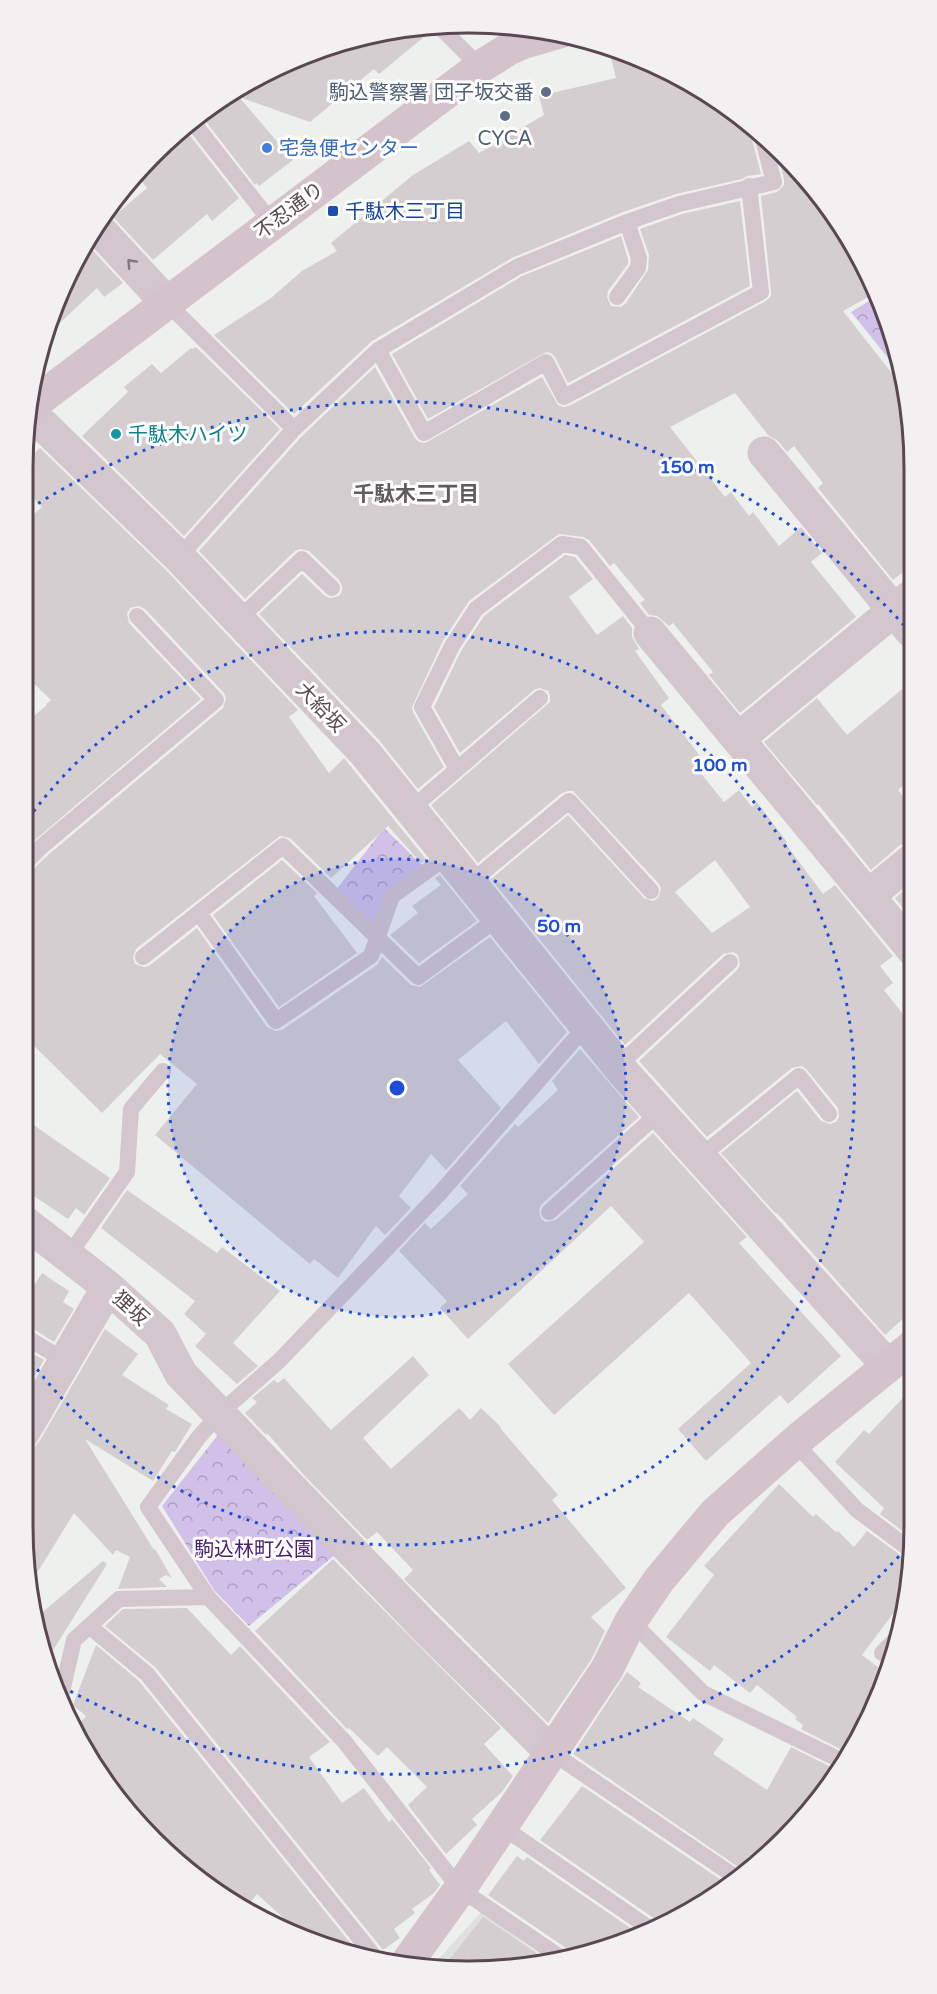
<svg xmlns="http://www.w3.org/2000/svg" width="937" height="1994" font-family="'Varela Round','Noto Sans JP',sans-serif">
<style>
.education{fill:#dfe1df}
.park{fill:url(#park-crowns)}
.building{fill:#d5ced0;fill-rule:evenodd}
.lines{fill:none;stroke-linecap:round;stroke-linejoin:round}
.lane{stroke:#d3c6cd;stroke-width:16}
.street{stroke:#d3c6cd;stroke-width:33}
.secondary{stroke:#d5c3cb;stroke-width:33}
.oneway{stroke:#84747c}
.ring{fill:none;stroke:#1d4ed8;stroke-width:3;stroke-dasharray:3 6}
.service-dot{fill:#5c6f8a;stroke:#fff;stroke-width:2}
.shop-dot{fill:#3f7fe0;stroke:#fff;stroke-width:2}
.transit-dot{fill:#1a4fb4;stroke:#fff;stroke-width:2}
.culture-dot{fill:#0f9aa8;stroke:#fff;stroke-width:2}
.labels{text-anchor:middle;stroke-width:6;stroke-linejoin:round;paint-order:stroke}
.service-label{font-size:20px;fill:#4e5e75;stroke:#fff;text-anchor:end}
.shop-label{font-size:20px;fill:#366cbe;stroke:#fff;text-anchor:start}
.street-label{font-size:20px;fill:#594851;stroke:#fff}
.transit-label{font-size:20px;fill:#164399;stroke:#fff;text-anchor:start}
.culture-label{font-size:20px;fill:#0d838f;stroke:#fff;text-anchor:start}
.park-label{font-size:20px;fill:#4a2172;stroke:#fff}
.neighbourhood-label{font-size:21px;font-weight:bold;fill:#625b5e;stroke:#fff}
.rim{fill:none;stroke:#594851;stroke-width:3}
.centre{fill:#1d4ed8;stroke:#fff;stroke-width:3}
.ring-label{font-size:18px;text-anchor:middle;font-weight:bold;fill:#1d4ed8;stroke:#fff;stroke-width:6;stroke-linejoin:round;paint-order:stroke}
</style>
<defs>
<pattern id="park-crowns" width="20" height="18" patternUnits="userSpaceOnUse" patternTransform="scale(1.5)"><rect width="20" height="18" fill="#d1c1e9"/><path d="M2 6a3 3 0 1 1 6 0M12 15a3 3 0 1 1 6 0" fill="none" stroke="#ad9fbf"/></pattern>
</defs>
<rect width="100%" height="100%" fill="#eef0ee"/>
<path class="education" d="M481,1912L549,1961L526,1968L433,1965Z"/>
<path class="park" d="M879,295L880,298L901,374L851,312Z
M384,828L424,867L376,929L336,890Z
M221,1431L336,1554L249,1626L214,1590L162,1506Z"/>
<path class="building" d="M428,27L430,32L379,74L374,69L310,122L239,97L293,160L259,186L257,183L255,185L200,114L221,97L298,56L382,31Z
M630,54L639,57L740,114L754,129L752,139L761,174L747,176L742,179L676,194L623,212L512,258L372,341L294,414L214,335L271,298L302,271L337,251L331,243L413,175L469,141L479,153L544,115L539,96L616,78L611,58Z
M184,128L239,198L212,221L207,214L153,260L113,217L147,188L136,174L153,153Z
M777,152L822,197L877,292L843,311L905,390L911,410V566L893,580L818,488L823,483L794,446L787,452L778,441L768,435L735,393L670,427L725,497L731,492L749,516L753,512L779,546L801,527L822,553L811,562L856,617L740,713L709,675L713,672L673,623L669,626L657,616L649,615L640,603L645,600L614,563L610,566L589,540L583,537L559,534L469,601L443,641L412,707L413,712L444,767L418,789L379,740L259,614L302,574L325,596L330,598L339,596L342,591V586L339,580L309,551L300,549L295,551L245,599L199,551L302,436L375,367L415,438L419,442L425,443L542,377L558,405L563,407L569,406L766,301L771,296V291L761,196L777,192L784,185V179Z
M740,201L750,286L568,383L555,357L551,353L546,352L428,419L392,354L522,276L621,236L628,259V264L608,291L607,297L611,306L621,307L626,303L648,270L649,255L640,229L682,214Z
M86,243L123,283L104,297L97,288L44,338L57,298Z
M196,347L280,429L184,536L82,436L128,392L124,387L152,364L161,373L191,348L192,349Z
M40,448L166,570L298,710L289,717L329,773L344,758L426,859L421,863L388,826L331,878L290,838L280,836L136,949L133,958L135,964L144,967L149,966L197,928L267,1027L276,1031L282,1030L377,965L382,957L411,985L420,987L490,937L567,1032L539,1064L506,1021L458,1060L501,1108L446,1170L431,1154L399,1196L411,1208L385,1235L376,1226L338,1278L314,1259L310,1264L155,1135L197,1084L160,1054L102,1113L22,1034V875L30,872L48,855L223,708L226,698L224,693L145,609L139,606L130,608L127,614L129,623L201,699L22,851V726L47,705L46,704L51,700L22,672V525L42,507L22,486V468L23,464Z
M565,555L575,557L593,579L569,597L597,635L623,616L632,628V637L639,649L635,651L669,698L661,705L703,760L695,766L724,802L739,790L752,807L757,802L787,842L785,843L823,894L835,885L893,956L880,966L893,983L884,990L913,1027L914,1309L885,1335L777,1213L776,1214L721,1153L797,1091L821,1121L830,1124L836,1122L839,1117L838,1108L807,1070L802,1066L792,1068L707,1137L639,1061L737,970L740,965L738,955L733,952L723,954L625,1045L491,879L568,815L644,898L653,901L658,898L661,889L659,884L573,791H568L562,793L478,863L431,805L550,702V695L548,691L539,688L534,690L460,753L434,707L461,651L484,616ZM715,860L750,907L712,933L675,892Z
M912,681V778L898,790L912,808V842L900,845L871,870L818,804L817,805L764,742L817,698L847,735Z
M282,860L317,893L314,896L357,953L279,1007L213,915Z
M440,875L477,921L419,963L390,935L418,913L412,906L441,885L435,878Z
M912,884V920L895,898Z
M580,1049L639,1117L542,1204L539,1209L541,1219L546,1222L556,1220L653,1133L747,1237L739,1243L841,1356L788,1404L780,1395L706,1461L678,1429L751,1363L689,1293L554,1415L508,1364L644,1242L611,1206L468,1339L440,1308L447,1301L399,1251L425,1223L431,1229L468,1194L460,1186L515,1124L518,1127L558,1090L552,1081Z
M22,1117L110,1178L84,1215L76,1208L68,1219L22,1188Z
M127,1190L217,1253L222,1247L280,1291L233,1343L258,1366L237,1384L195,1346L206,1334L184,1314L195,1301L101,1228Z
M42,1273L69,1291L63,1302L74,1309L54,1342L29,1326L22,1325V1304Z
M105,1329L138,1354L122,1375L169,1405L166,1409L192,1424L175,1452L172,1451L153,1481L85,1439L154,1550L155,1549L172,1578L166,1575L159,1579L167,1587L118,1589L130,1557L116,1550L113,1555L74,1513L32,1581L22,1526V1452L32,1449L39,1442Z
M22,1347L44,1360L22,1397Z
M413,1356L429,1375L363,1438L391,1469L459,1408L470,1420L481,1408L501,1427L500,1428L558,1495L552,1500L626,1588L591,1617L605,1631L591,1660L548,1723L404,1579L413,1570L377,1532L367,1540L301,1472L267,1433L266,1435L245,1413L257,1402L252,1398L274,1380L278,1383L284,1378L331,1430Z
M914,1386V1526L913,1539L880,1514L884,1508L835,1462L864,1430L869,1434Z
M779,1484L813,1517L816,1514L836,1532L838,1531L854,1547L867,1531L906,1559L911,1561L906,1613L898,1607L862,1655L887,1674L880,1696L846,1752L801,1729L803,1725L795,1719L797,1717L757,1685L750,1693L714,1665L710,1671L666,1637L714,1575L704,1566Z
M333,1559L501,1728L484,1744L513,1776L502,1792L472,1819L477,1825L446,1854L408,1805L427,1787L387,1747L378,1756L349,1728L347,1729L255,1631Z
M103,1561L107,1564L45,1663L38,1616Z
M187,1608L231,1655L240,1646L330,1742L309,1757L342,1803L364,1788L389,1822L392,1819L431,1868L429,1870L440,1885L434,1893L412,1909L415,1913L394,1929L400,1938L383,1950L155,1667L105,1626L123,1609Z
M96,1645L139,1681L360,1955L299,1932L257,1894L244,1910L174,1861L115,1797L77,1726L86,1716L73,1705Z
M627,1672L641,1683L638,1687L690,1722L693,1718L724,1739L713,1754L767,1790L791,1747L835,1769L804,1820L747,1873L573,1754Z
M582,1786L730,1886L662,1927L658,1921L540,1840Z
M517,1856L524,1861L527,1857L639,1934L570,1955L566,1948L488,1895Z
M483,1917L548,1961L526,1968L445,1965Z"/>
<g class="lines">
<path class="lane" d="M438,25L480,67
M192,121L272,223
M617,297L638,268L639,258L627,222
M166,302L294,429
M378,350L424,433L546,362L564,397L761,292L749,186
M179,557L294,429L378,350L517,267L627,222L679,204L774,182L762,136
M238,620L302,559L332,588
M457,769L422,707L452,646L476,609L562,544L581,547L650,633
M411,809L540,698
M23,865L41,847L216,700L137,616
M470,883L569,801L651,891
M199,913L276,1021L371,956L392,896L448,856
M143,957L283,846L418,977L498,918
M619,1065L730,962
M700,1157L799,1076L829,1114
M549,1212L660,1112
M69,1255L127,1172L131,1109L163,1071
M23,1335L65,1361
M795,1443L857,1510L912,1551
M631,1621L703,1693L838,1759
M89,1626L147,1674L379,1962
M882,1653L899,1636
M61,1696L74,1640L119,1599L208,1597
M551,1752L740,1880
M501,1826L652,1930
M560,1957L460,1889L344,1741L208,1597L148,1507L198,1438L220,1413L279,1361L440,1193L573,1041L587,1028"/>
<path class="street" d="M95,225L166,302
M29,408L38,420L179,557L365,753L624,1073L888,1366
M764,453L911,631
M650,633L913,950
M738,739L910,597
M868,896L912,860
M23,1221L108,1287L160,1334L181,1374L424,1626L551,1752
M23,1433L108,1287"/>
<path class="secondary" d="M29,407L480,67L509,49L522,43L560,32
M406,1964L460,1889L607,1669L631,1621L659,1580L715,1513L802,1436L914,1345"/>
</g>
<defs><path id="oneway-chevron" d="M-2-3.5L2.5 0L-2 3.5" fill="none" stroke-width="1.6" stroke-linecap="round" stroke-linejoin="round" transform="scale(1.5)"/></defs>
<use class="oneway" href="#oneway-chevron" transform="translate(131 263) rotate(-133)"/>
<circle cx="397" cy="1088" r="229" fill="#1d4ed8" fill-opacity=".12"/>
<g class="ring">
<circle cx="397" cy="1088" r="229"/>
<path d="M23 826A457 457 0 1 1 23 1350"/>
<path d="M911 1543A686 686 0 0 1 54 1682M23 513A686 686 0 0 1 911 633"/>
</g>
<g class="service-dot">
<circle cx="546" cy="92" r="6"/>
<circle cx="505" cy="116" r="6"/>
</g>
<circle class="shop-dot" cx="267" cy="148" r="6"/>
<rect class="transit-dot" x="327" y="205" width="12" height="12" rx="3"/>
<circle class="culture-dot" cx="116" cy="434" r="6"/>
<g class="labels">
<g class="service-label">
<text x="534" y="99">駒込警察署 団子坂交番</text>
<text x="505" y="145" text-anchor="middle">CYCA</text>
</g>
<g class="shop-label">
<text x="279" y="155">宅急便センター</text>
</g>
<g class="street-label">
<text transform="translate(289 210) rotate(-37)" y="7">不忍通り</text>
<text transform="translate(321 707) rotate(46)" y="7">大給坂</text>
<text transform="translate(131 1308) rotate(42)" y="7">狸坂</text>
</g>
<g class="transit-label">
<text x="345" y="218">千駄木三丁目</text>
</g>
<g class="culture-label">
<text x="128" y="441">千駄木ハイツ</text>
</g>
<g class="park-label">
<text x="254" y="1556">駒込林町公園</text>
</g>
<g class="neighbourhood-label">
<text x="416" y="501">千駄木三丁目</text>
</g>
</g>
<path d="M0 0H937V1994H0ZM468 33H469A435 435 0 0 1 904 468V1526A435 435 0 0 1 469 1961H468A435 435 0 0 1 33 1526V468A435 435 0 0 1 468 33Z" fill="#f2f0f1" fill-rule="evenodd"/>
<path class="rim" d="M468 33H469A435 435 0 0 1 904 468V1526A435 435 0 0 1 469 1961H468A435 435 0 0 1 33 1526V468A435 435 0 0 1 468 33Z"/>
<circle cx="397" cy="1088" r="9" class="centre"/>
<g class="ring-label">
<text x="687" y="473">150 m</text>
<text x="720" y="771">100 m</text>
<text x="559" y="932">50 m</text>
</g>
</svg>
